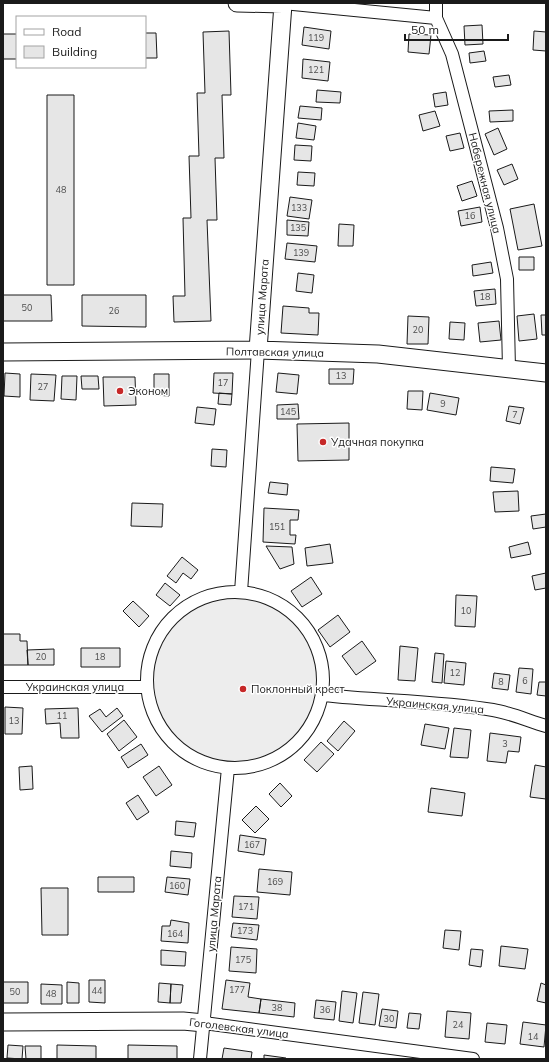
<svg xmlns="http://www.w3.org/2000/svg" width="549" height="1062" font-family="Mulish,sans-serif">
<style>
.built{fill:#ededed;stroke:#6a6a6a}
.building{fill:#e6e6e6;stroke:#1a1a1a}
.lines{fill:none;stroke-linecap:round;stroke-linejoin:round}
.street-casing{stroke:#1a1a1a;stroke-width:14}
.secondary-casing{stroke:#1a1a1a;stroke-width:19}
.street{stroke:#fff;stroke-width:12}
.secondary{stroke:#fff;stroke-width:17}
.poi-dot{fill:#c62828;stroke:#fff;stroke-width:1.5}
.labels{text-anchor:middle;stroke-width:3;stroke-linejoin:round;paint-order:stroke}
.number-label{font-size:9px;fill:#4d4d4d}
.street-label{font-size:11px;fill:#1a1a1a;stroke:#fff}
.poi-label{font-size:11px;fill:#1a1a1a;stroke:#fff;text-anchor:start}
</style>
<rect width="100%" height="100%" fill="#fff"/>
<path class="built" d="M147 680a88 88 0 1 1 176 0a88 88 0 1 1-176 0Z"/>
<path class="building" d="M482,25L483,44L465,45L464,26Z
M304,27L331,31L329,49L302,45Z
M229,31L231,95H222L224,158H215L217,220H207L211,321L174,322L173,296H185L183,218H191L189,156H199L197,93H205L203,32Z
M534,31L546,32V51L533,50Z
M145,33H156L157,58H145Z
M3,34H17V59H3Z
M409,34L431,35L429,54L408,52Z
M484,51L486,61L470,63L469,53Z
M303,59L330,62L328,81L302,78Z
M509,75L511,85L495,87L493,77Z
M317,90L341,92L340,103L316,102Z
M446,92L448,105L435,107L433,94Z
M47,95H74V285H47Z
M300,106L322,108L321,120L298,118Z
M513,110V121L490,122L489,111Z
M435,111L440,126L423,131L419,115Z
M298,123L316,126L314,140L296,138Z
M498,128L507,149L494,155L485,134Z
M460,133L464,148L450,151L446,136Z
M295,145L312,146L311,161L294,160Z
M512,164L518,179L504,185L497,170Z
M298,172L315,173L314,186L297,185Z
M472,181L477,196L462,201L457,186Z
M290,197L312,200L309,219L287,216Z
M534,204L542,246L518,250L510,209Z
M480,207L482,222L461,226L458,211Z
M287,220L309,222L308,236L287,235Z
M339,224L354,225L353,246H338Z
M287,243L317,246L315,262L285,259Z
M519,257H534V270H519Z
M491,262L493,273L473,276L472,265Z
M298,273L314,275L312,293L296,291Z
M495,289L496,304L476,306L474,291Z
M3,295H51L52,321H3Z
M82,295H146V327L82,326Z
M283,306L309,308V313H319L318,335L281,333Z
M534,314L537,339L519,341L517,316Z
M541,315H546V335H542Z
M408,316L429,317L428,344H407Z
M499,321L501,340L480,342L478,323Z
M450,322L465,323L464,340L449,339Z
M329,369H354L353,384H329Z
M5,373L20,374V397L4,396Z
M214,373H233L232,394L213,393Z
M278,373L299,375L297,394L276,392Z
M31,374L56,375L54,401L30,400Z
M154,374H169V396L154,395Z
M62,376H77L76,400L61,399Z
M81,376H98L99,389H82Z
M103,377H135L136,405L104,406Z
M408,391H423L422,410L407,409Z
M219,393L232,394L231,405L218,404Z
M430,393L459,398L456,415L427,410Z
M298,404L299,419H277V405Z
M509,406L524,408L520,424L506,421Z
M197,407L216,409L214,425L195,423Z
M349,423V460L298,461L297,424Z
M212,449L227,450L226,467L211,466Z
M491,467L515,469L513,483L490,481Z
M270,482L288,484L287,495L268,493Z
M518,491L519,511L495,512L493,492Z
M132,503L163,504L162,527L131,526Z
M264,508L299,510L298,520H290V535H296L295,544L263,542Z
M546,514V527L533,529L531,516Z
M528,542L531,554L511,558L509,547Z
M330,544L333,563L307,566L305,548Z
M266,546L292,547L294,564L280,569Z
M182,557L198,570L191,579L183,573L176,583L167,576Z
M546,573V588L535,590L532,576Z
M311,577L322,594L302,607L291,591Z
M165,583L180,595L170,606L156,595Z
M456,595L477,596L475,627L455,626Z
M133,601L149,616L139,627L123,611Z
M338,615L350,632L330,647L318,630Z
M3,634H20V641H27L28,665H3Z
M362,641L376,661L356,675L342,656Z
M400,646L418,648L415,681L398,680Z
M81,648H120V667H81Z
M54,649V665H28L27,650Z
M435,653L444,654L442,683L432,682Z
M446,661L466,663L464,685L444,683Z
M519,668L533,669L531,694L516,692Z
M494,673L510,675L508,690L492,688Z
M539,682H546V696L537,695Z
M5,707L23,708L22,734H5Z
M78,708L79,738H61L60,723L46,724L45,709Z
M117,708L123,716L102,732L89,716L100,709L106,717Z
M124,720L137,737L119,751L107,734Z
M344,721L355,731L338,751L327,741Z
M425,724L449,728L445,749L421,745Z
M454,728L471,730L468,758L450,757Z
M490,733L521,737L519,752L508,751L506,763L487,761Z
M321,742L334,754L317,772L304,760Z
M141,744L148,755L128,768L121,757Z
M535,765L546,767V799L530,797Z
M32,766L33,789L20,790L19,767Z
M159,766L172,785L156,796L143,777Z
M280,783L292,796L281,807L269,794Z
M431,788L465,793L462,816L428,812Z
M138,795L149,812L137,820L126,803Z
M256,806L269,819L255,833L242,820Z
M176,821L196,823L194,837L175,835Z
M240,835L266,839L264,855L238,851Z
M171,851L192,853L191,868L170,866Z
M259,869L292,872L290,895L257,892Z
M98,877H134V892H98Z
M167,877L190,879L188,895L165,892Z
M41,888H68V935H42Z
M234,896L259,897L257,919L232,917Z
M171,920L189,923L188,943L161,941L162,926H170Z
M233,923L259,925L257,940L231,937Z
M445,930L461,931L459,950L443,948Z
M501,946L528,949L525,969L499,966Z
M231,947L257,949L256,973L229,971Z
M471,949L483,950L481,967L469,965Z
M161,950L186,952L185,966L161,965Z
M89,980H105V1003L89,1002Z
M226,980L250,983L248,997L261,999L259,1013L222,1009Z
M3,982H28V1003H3Z
M67,982L79,983V1003H67Z
M159,983L171,984L170,1003L158,1002Z
M541,983L546,985V1003L537,1001Z
M41,984L62,985V1004H41Z
M171,984L183,985L181,1003H170Z
M342,991L357,993L353,1023L339,1021Z
M363,992L379,994L375,1025L359,1023Z
M261,999L295,1003L294,1017L259,1013Z
M316,1000L336,1002L334,1020L314,1018Z
M382,1009L398,1011L396,1028L379,1026Z
M447,1011L471,1013L469,1039L445,1037Z
M409,1013L421,1014L419,1029L407,1028Z
M523,1022L546,1025L544,1047L520,1044Z
M487,1023L507,1025L505,1044L485,1042Z
M8,1045L23,1046L22,1059L7,1058Z
M57,1045L96,1046V1059H57Z
M128,1045L177,1046V1059H128Z
M25,1046H41V1059H26Z
M224,1048L252,1052L251,1059H222Z
M264,1055L286,1058V1059H264Z"/>
<g class="lines">
<g class="street-casing">
<path id="street" d="M283,3L436,18
M436,3V18L452,54L497,228L507,279L509,369
M241,592L258,350
M147 680a88 88 0 1 1 176 0a88 88 0 1 1-176 0Z
M3,687H147
M323,695C379,701 437,701 493,710C511,713 529,721 546,726
M204,1023L473,1059
M200,1059L228,768"/>
</g>
<g class="secondary-casing">
<path id="secondary" d="M237,3L283,4L258,350
M3,352L258,350L378,354L546,373
M3,1022L183,1021L204,1023"/>
</g>
<use href="#street" class="street"/>
<use href="#secondary" class="secondary"/>
</g>
<g class="poi-dot">
<circle cx="120" cy="391" r="4"/>
<circle cx="323" cy="442" r="4"/>
<circle cx="243" cy="689" r="4"/>
</g>
<g class="labels">
<g class="number-label">
<text x="316" y="41">119</text>
<text x="316" y="73">121</text>
<text x="61" y="193">48</text>
<text x="299" y="211">133</text>
<text x="470" y="219">16</text>
<text x="298" y="231">135</text>
<text x="301" y="256">139</text>
<text x="485" y="300">18</text>
<text x="27" y="311">50</text>
<text x="114" y="314">26</text>
<text x="418" y="333">20</text>
<text x="341" y="379">13</text>
<text x="223" y="386">17</text>
<text x="43" y="390">27</text>
<text x="443" y="407">9</text>
<text x="288" y="415">145</text>
<text x="515" y="418">7</text>
<text x="277" y="530">151</text>
<text x="466" y="614">10</text>
<text x="41" y="660">20</text>
<text x="100" y="660">18</text>
<text x="455" y="676">12</text>
<text x="525" y="684">6</text>
<text x="501" y="685">8</text>
<text x="62" y="719">11</text>
<text x="14" y="724">13</text>
<text x="505" y="747">3</text>
<text x="252" y="848">167</text>
<text x="275" y="885">169</text>
<text x="177" y="889">160</text>
<text x="246" y="910">171</text>
<text x="245" y="934">173</text>
<text x="175" y="937">164</text>
<text x="243" y="963">175</text>
<text x="237" y="993">177</text>
<text x="97" y="994">44</text>
<text x="15" y="995">50</text>
<text x="51" y="997">48</text>
<text x="277" y="1011">38</text>
<text x="325" y="1013">36</text>
<text x="389" y="1022">30</text>
<text x="458" y="1028">24</text>
<text x="533" y="1040">14</text>
</g>
<g class="street-label">
<text transform="translate(485 183) rotate(76)" y="4">Набережная улица</text>
<text transform="translate(262 297) rotate(-86)" y="4">улица Марата</text>
<text transform="translate(275 352) rotate(1)" y="4">Полтавская улица</text>
<text x="75" y="691">Украинская улица</text>
<text transform="translate(435 705) rotate(5)" y="4">Украинская улица</text>
<text transform="translate(214 914) rotate(-85)" y="4">улица Марата</text>
<text transform="translate(239 1028) rotate(7)" y="4">Гоголевская улица</text>
</g>
<g class="poi-label">
<text x="128" y="395">Эконом</text>
<text x="331" y="446">Удачная покупка</text>
<text x="251" y="693">Поклонный крест</text>
</g>
</g>
<rect width="549" height="1062" fill="none" stroke="#1a1a1a" stroke-width="8"/>
<rect x="16" y="16" width="130" height="52" fill="#ffffff" stroke="#a3a3a3"/>
<rect x="24" y="29" width="20" height="6" fill="#ffffff" stroke="#a3a3a3"/>
<text x="52" y="36" font-size="12" fill="#1a1a1a">Road</text>
<rect x="24" y="46" width="20" height="12" fill="#e6e6e6" stroke="#a3a3a3"/>
<text x="52" y="56" font-size="12" fill="#1a1a1a">Building</text>
<path d="M405 34v6h103v-6" fill="none" stroke="#1a1a1a" stroke-width="2"/>
<text x="411" y="34" font-size="12" fill="#1a1a1a" stroke="#ffffff" stroke-width="3" paint-order="stroke">50 m</text>
</svg>
